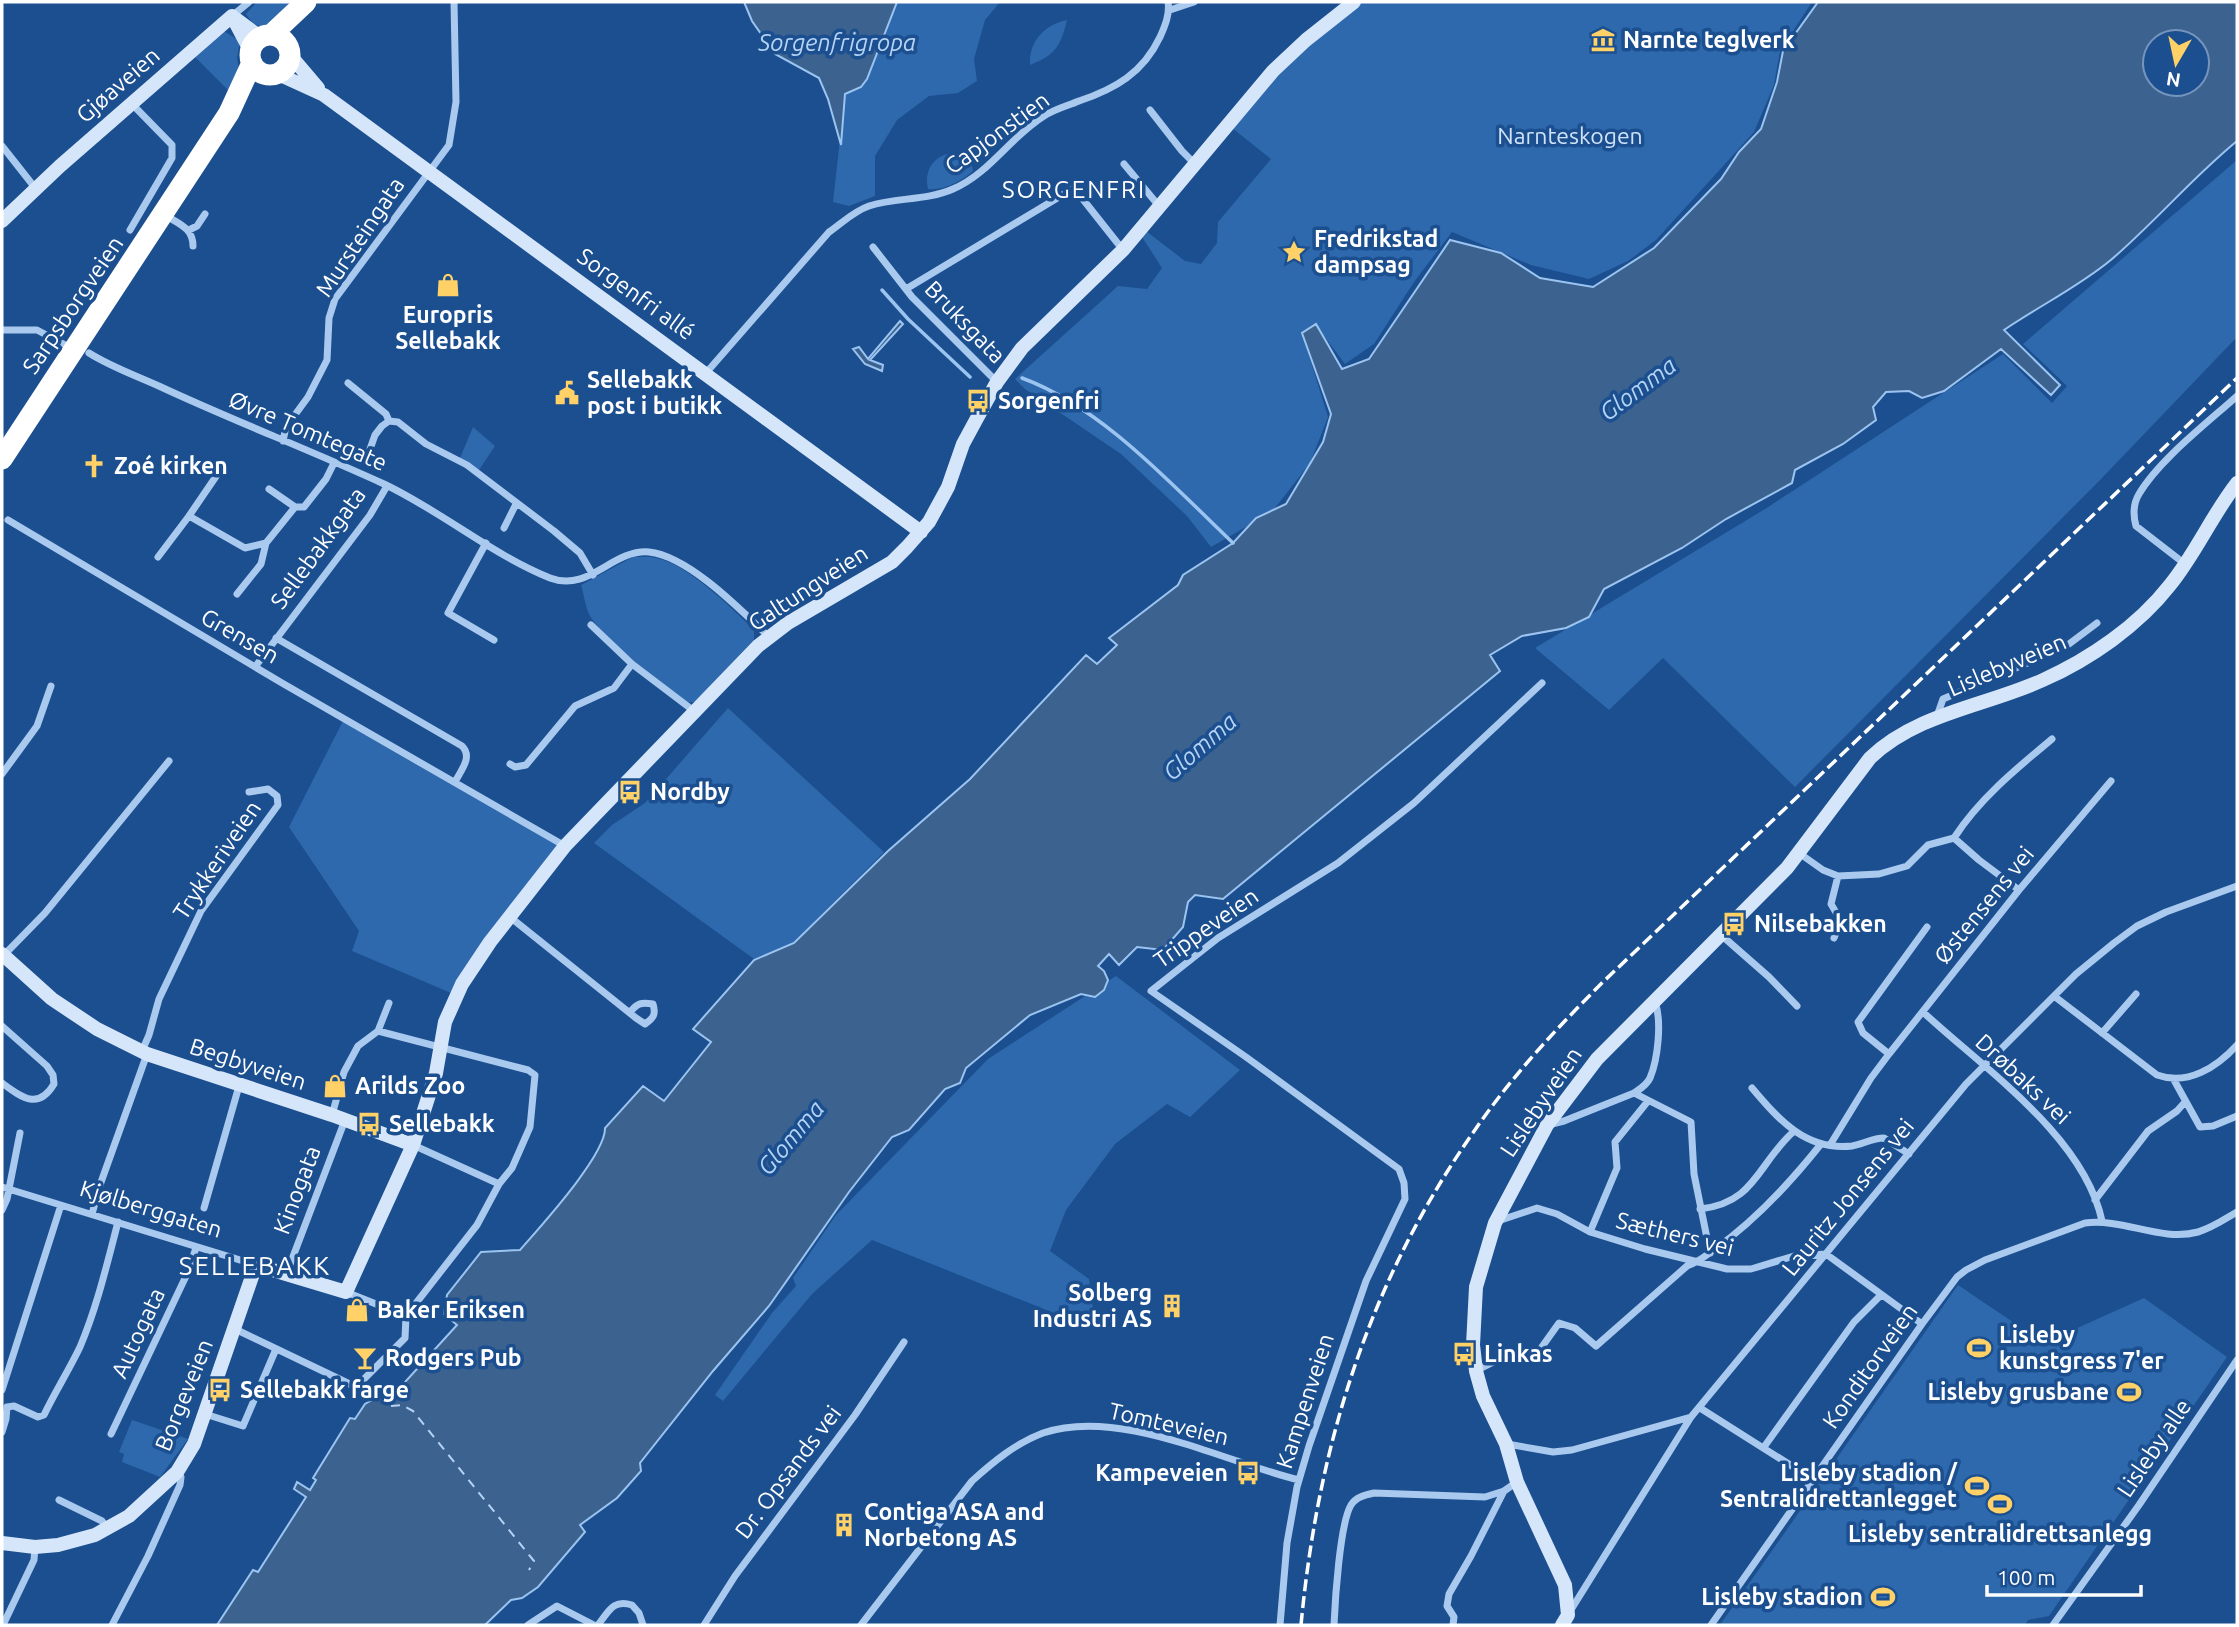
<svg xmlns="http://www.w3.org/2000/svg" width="2239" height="1627" font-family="Ubuntu,sans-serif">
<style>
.green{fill:#2e69ad}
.water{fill:#3c6290;stroke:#9cc4f0;stroke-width:2;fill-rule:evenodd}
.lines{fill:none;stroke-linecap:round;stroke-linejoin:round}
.stream{stroke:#9cc4f0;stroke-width:3.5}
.ferry{stroke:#b5d3f5;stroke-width:2;stroke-dasharray:9 7;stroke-linecap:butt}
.street{stroke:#a9c9ee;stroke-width:7}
.secondary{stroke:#d6e6fa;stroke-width:14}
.highway{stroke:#fff;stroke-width:21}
.rail{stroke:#fff;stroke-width:3.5;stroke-dasharray:12 5;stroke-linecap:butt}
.labels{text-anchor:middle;stroke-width:7;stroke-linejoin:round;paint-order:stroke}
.poi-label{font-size:23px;font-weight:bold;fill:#fff;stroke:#1b4f8f;text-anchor:start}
.street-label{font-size:23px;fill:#fff;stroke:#1b4f8f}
.park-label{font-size:23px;fill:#cfe3fa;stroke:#1b4f8f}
.water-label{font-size:24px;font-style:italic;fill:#b5d3f5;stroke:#1b4f8f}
.neighbourhood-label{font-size:24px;letter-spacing:2px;fill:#fff;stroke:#1b4f8f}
.quarter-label{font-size:26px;letter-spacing:2px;fill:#fff;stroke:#1b4f8f}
</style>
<rect width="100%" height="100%" fill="#1b4f8f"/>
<path class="green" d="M257,2H295L281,24C264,27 256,30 246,14Z
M897,2H1000L985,20L974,59L977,81L958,93L929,96L897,120L875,156V196L849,206L833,202L845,94L861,87L867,79Z
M1359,2H1812L1780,51L1774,85L1754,132L1656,240L1628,261L1589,279L1531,265L1452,232L1414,282L1374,344L1345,364L1315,324L1302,333L1328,417L1310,463L1272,512L1211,547L1187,516L1121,454L1025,389L1015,379L1118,286L1147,289L1162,268L1142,237L1146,231L1185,261L1201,264L1217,243L1218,222L1271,159L1232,128L1275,76Z
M1067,20C1061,45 1056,55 1030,65C1029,41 1044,25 1067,20Z
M222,30L240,41L237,58L239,70L229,91L193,55Z
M947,154L964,157L972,166L973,171C962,181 943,191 928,189C924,173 931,159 947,154Z
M2237,160V337L2101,479L1795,787L1663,658L1609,710L1535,648L1765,509L2003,354L2052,403L2067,386L2023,344Z
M473,427L495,446L479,470L460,458Z
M633,557C640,557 649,556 656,558C686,563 732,608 754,630V642L696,702H688C658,679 611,648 590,616C585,607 584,594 581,585Z
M728,708L884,852L793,943L754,959L594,843L612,825L645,803Z
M343,721L559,846L451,993L352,951L359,931L289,827Z
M1116,976L1240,1070L1190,1117L1167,1104L1115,1144L1066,1210L1050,1251L1089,1279L1096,1330L872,1240L812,1294L723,1401L715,1395L772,1313L796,1286L793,1278L836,1215L988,1059Z
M1958,1285L2044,1343L2144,1298L2227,1357L2049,1616L2028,1620L2025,1625H1720Z
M132,1420L188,1439L160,1477L122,1462L124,1454L119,1452Z"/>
<path class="water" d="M744,2H897L867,79L861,87L845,94L841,145L828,99L819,78L775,54L752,21Z
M1818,2H2237V141C2193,177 2156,221 2112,259C2080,286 2039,306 2004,330L2060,385L2051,395L2001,349L1944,391L1922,398L1909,391L1886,392L1873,407L1876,420L1843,444L1795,470L1792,483L1726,519L1682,548L1604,589L1589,617L1566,628L1522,636L1490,655L1500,671L1223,899L1195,895L1188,902L1183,927L1163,950L1137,947L1119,965L1109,954L1098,966L1104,971L1108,980L1104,990L1095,997L1081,994L1030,1015L966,1068L960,1083L945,1089L909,1130L892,1137L849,1192L769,1306L713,1371L640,1463L641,1471L617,1498L580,1525L585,1532L538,1587L522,1598L511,1600L485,1625H217L253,1570L258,1572L306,1497L294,1489L297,1482L310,1490L316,1480L313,1478L350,1418L355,1419L365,1404L377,1397L386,1403L457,1325L444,1314L447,1295L481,1252L520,1250C539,1228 606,1155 605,1128L643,1086L664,1101L711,1042L693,1029L754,960L794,943L888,851L970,779L1086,655L1097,664L1117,645L1109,638L1178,585L1183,575L1233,543L1256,518L1286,504L1323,442L1331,414L1302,333L1316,324L1342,369L1369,359L1450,240L1501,253L1540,278L1593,287L1654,248L1721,179L1739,152L1761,129L1777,82L1783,51ZM2155,42H2197V84H2155Z
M900,321L903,324L870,360L883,365L882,371L865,364L853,349L859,347L868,359Z"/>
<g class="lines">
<path class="stream" d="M882,290L908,319L970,377
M1022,378C1103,408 1171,484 1233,543"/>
<path class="ferry" d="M391,1406L402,1405L413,1411L534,1561L529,1570"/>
<path class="street" d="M1170,10L1194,2
M232,16L249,2
M1150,110L1182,151L1194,163
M2,146L36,189
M1124,164L1159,206
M165,215C179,224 193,228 193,246
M130,230L172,158V145L132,104
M189,230L197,226L205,214
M873,247L912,297L997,382
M906,289L1074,188L1123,250
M2,330H37L71,348
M89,353C111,367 137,376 161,387C234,421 310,450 384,484C441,511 491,554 550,578C589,593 612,549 649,552C688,556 740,609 768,636
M706,373L829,232C842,223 854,211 869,206C897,197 926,201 953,189C990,173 1010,137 1044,116C1055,109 1067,106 1079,101C1115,89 1143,73 1160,37C1165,26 1170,14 1168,2
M348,383L386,414L389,421
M283,441L286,427L308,397L327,360L329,318L335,299L449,145L456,102L454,2
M369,452L375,435L382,426L389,421L398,422L426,444L467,465L554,531L580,553L593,575
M219,472L189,516L245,548L266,543L295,507H304L326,479L334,463
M269,489L295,507
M8,520L282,683L565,846
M504,528L516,504
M486,543L448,613L494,640
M158,557L189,516
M2185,564L2136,526C2133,515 2133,504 2139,494C2159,460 2207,423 2237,396
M237,594L261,564L266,543
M591,625L632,664L694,711
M276,638L462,746C473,757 461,770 455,782
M255,667L370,515L387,486
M1936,719L1943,699L2065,647L2097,623
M510,764L515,767L526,765L575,706L614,688L632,664
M2,774L37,726L51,686
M1954,838L1979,860L2019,890
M1799,853L1823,870L1838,876L1879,874L1907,866L1928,845L1954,838C1979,799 2017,768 2052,739
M510,917L636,1018L645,1024C654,1018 656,1014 653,1004C641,1002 638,1003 630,1012
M1720,934L1769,977L1797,1006
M1834,938L1841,921L1831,904L1838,876
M4,955L45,913L169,761
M2054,996L2157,1075C2188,1086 2217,1067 2237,1045
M1923,1012C1983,1068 2084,1136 2102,1221
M2,1026L47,1066L53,1075L54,1084C38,1111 21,1097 2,1083
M2102,1033L2136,994
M142,1051L149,1035L159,999L201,911L278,805L277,796L268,789L249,792
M1889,1054L1863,1033L1858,1022L1927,927
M2174,1080L2200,1127L2213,1126L2237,1116
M1752,1088C1779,1120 1806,1151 1852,1146C1863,1144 1873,1138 1884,1138L1909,1154
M1634,1093C1640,1089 1647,1085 1650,1078C1658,1059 1662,1021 1655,1002
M332,1115L344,1072L358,1046L378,1031L389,1003
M1548,1125L1564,1121L1634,1093L1691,1122L1694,1174L1710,1253
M413,1145L499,1184
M1830,1145L1871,1078L1889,1054L2019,890L2111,781
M2,1187L256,1265
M2095,1200L2148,1131L2177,1111L2185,1102
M204,1208L239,1086
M1700,1209C1755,1203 1757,1165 1793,1132
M2,1210L7,1199L20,1133
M92,1214L100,1185L147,1054
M1498,1221L1537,1208L1557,1214L1590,1232L1645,1249L1727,1269H1751L1794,1256L1826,1254L1922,1324
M1590,1232L1617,1168L1615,1142L1648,1101
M286,1275L345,1120
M346,1292L406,1316
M235,1329L356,1387L405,1338L406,1316L477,1225L499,1184L512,1168L530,1127L535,1075L528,1070L378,1031
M1477,1370L1501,1358L1539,1351L1559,1323L1575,1328L1596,1346L1687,1266C1699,1262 1705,1256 1715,1249C1756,1220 1790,1183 1821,1144
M2,1390L61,1205
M7,1407L14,1406L38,1417L44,1415C55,1392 69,1370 80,1347C97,1307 107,1264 118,1222
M1700,1408L1814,1480
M205,1414L243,1426L276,1349
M2,1432L6,1419L7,1407
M111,1434L187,1274L196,1248
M1507,1444L1553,1452L1572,1450L1691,1417
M1764,1447L1854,1322L1881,1295
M59,1500L102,1521L107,1528
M1569,1613L1691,1417L1966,1084L2076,974L2114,943L2137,926L2166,912L2237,886
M3,1625L34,1560L35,1547
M112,1625L148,1556L180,1485L181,1477L177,1472
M528,1625L557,1606L594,1625
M598,1625C609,1611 613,1599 632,1605L639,1613L643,1625
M704,1625L735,1576L855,1415L904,1342
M861,1625L972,1481C993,1462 1016,1443 1043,1433C1120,1407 1224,1462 1299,1480
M1280,1625L1287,1543L1297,1487L1309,1446L1366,1281L1405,1199L1404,1183L1399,1169L1246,1057L1151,991L1218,938L1338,863L1414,803L1542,683
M1334,1625C1335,1601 1340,1523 1351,1505C1356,1497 1365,1495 1374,1493L1485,1497L1504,1491L1517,1482
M1453,1625L1454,1617L1447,1606L1449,1594L1471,1556L1504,1491
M1711,1625L1922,1324L1957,1277L1966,1270L1985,1260L2085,1223C2124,1218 2160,1242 2198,1232C2212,1228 2225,1219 2237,1212
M2053,1625L2139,1505L2237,1360"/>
<path class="secondary" d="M232,16L250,50
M236,19L260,37
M290,55L318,88
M278,74L324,95L921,532
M2,221L60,166L232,16
M2,954L52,999L97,1029L147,1054L332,1115L413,1145
M2,1543L35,1547L58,1545L95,1535L129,1516L177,1472L194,1444L256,1265L346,1292L413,1145L436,1073L445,1022L462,984L490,942L565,846L758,646L788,623L892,562L907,547L929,522L948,487L963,444L976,420L997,382L1022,348L1123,250L1273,71L1306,40L1354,2
M1562,1625L1568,1615L1565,1585L1517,1482L1506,1444L1483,1396L1476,1371L1473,1345L1476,1287L1495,1223L1547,1125L1597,1059L1787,868L1870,758C1917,713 1986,706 2043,680C2090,659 2138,626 2170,585C2196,553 2212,515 2237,483"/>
<path class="highway" d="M272,34L306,2
M250 55a20 20 0 1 1 40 0a20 20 0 1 1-40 0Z
M2,459L229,113L252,63"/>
<path class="rail" d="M1301,1625C1319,1434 1375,1264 1490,1109C1524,1063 1563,1022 1603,982L2237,378"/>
</g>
<defs>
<g id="museum-bare" transform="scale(1.89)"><path d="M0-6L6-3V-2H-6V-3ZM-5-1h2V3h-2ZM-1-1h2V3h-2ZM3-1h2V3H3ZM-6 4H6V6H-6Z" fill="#ffd166" stroke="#1b4f8f" stroke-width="2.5" paint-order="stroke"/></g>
<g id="sight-bare" transform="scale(1.89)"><path d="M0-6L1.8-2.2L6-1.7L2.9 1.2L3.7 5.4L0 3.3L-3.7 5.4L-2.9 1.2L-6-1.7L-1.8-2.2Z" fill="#ffd166" stroke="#1b4f8f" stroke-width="2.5" paint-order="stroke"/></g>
<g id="shop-bare" transform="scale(1.89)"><path d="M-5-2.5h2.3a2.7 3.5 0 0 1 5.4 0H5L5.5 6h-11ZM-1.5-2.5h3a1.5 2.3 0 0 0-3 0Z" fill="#ffd166" stroke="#1b4f8f" stroke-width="2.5" paint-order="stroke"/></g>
<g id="civic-bare" transform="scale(1.89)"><path d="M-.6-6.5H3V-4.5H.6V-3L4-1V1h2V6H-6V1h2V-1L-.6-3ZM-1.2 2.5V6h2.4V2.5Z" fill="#ffd166" stroke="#1b4f8f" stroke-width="2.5" paint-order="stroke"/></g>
<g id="bus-bare" transform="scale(1.89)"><path d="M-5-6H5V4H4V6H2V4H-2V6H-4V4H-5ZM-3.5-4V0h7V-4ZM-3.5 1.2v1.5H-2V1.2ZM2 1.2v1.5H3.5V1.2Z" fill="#ffd166" stroke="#1b4f8f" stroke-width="2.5" paint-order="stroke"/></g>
<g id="church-bare" transform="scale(1.89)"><path d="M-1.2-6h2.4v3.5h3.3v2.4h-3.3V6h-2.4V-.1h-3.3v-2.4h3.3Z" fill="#ffd166" stroke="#1b4f8f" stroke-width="2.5" paint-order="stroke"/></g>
<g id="building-bare" transform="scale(1.89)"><path d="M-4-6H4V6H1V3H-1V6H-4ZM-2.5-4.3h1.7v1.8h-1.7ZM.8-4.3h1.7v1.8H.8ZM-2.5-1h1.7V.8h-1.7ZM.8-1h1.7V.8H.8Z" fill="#ffd166" stroke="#1b4f8f" stroke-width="2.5" paint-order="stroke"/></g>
<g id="stadium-bare" transform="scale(1.89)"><path d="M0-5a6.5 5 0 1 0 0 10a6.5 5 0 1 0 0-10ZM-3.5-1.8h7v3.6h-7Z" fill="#ffd166" stroke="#1b4f8f" stroke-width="2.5" paint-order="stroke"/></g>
<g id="bar-bare" transform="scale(1.89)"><path d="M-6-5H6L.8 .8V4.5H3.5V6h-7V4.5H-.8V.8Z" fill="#ffd166" stroke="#1b4f8f" stroke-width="2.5" paint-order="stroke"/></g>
</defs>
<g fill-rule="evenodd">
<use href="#museum-bare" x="1603" y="40"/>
<use href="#sight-bare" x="1294" y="252"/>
<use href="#shop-bare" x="448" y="285"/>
<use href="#civic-bare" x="567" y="393"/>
<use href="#bus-bare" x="978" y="401"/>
<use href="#church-bare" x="94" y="466"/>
<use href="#bus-bare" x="630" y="792"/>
<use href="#bus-bare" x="1734" y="924"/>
<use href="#shop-bare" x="335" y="1086"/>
<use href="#bus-bare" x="369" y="1124"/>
<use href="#building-bare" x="1172" y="1306"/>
<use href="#shop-bare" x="357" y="1310"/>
<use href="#stadium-bare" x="1979" y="1348"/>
<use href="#bus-bare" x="1464" y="1354"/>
<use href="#bar-bare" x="365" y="1358"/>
<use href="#bus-bare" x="220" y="1390"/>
<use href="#stadium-bare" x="2129" y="1392"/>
<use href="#bus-bare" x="1248" y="1473"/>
<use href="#stadium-bare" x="1977" y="1486"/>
<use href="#stadium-bare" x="2000" y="1504"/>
<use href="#building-bare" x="844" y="1525"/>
<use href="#stadium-bare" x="1883" y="1597"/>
</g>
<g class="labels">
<g class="poi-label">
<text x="1623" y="48">Narnte teglverk</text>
<text x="1314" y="247">Fredrikstad<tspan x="1314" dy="26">dampsag</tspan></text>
<text x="448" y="323" text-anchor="middle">Europris<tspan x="448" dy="26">Sellebakk</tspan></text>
<text x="587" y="388">Sellebakk<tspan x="587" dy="26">post i butikk</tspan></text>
<text x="998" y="409">Sorgenfri</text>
<text x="114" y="474">Zoé kirken</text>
<text x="650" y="800">Nordby</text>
<text x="1754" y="932">Nilsebakken</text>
<text x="355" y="1094">Arilds Zoo</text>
<text x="389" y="1132">Sellebakk</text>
<text x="1152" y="1301" text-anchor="end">Solberg<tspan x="1152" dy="26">Industri AS</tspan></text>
<text x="377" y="1318">Baker Eriksen</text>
<text x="1999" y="1343">Lisleby<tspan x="1999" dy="26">kunstgress 7'er</tspan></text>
<text x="1484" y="1362">Linkas</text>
<text x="385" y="1366">Rodgers Pub</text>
<text x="240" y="1398">Sellebakk farge</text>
<text x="2109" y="1400" text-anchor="end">Lisleby grusbane</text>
<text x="1228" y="1481" text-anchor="end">Kampeveien</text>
<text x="1957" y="1481" text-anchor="end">Lisleby stadion /<tspan x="1957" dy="26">Sentralidrettanlegget</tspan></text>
<text x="864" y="1520">Contiga ASA and<tspan x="864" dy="26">Norbetong AS</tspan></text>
<text x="2000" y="1542" text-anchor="middle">Lisleby sentralidrettsanlegg</text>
<text x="1863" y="1605" text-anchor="end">Lisleby stadion</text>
</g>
<g class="street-label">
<text transform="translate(118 85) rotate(-41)" y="8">Gjøaveien</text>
<text transform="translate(997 133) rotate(-36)" y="8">Capjonstien</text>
<text transform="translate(360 237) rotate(-56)" y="8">Mursteingata</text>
<text transform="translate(636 294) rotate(36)" y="8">Sorgenfri allé</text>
<text transform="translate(73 305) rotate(-56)" y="8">Sarpsborgveien</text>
<text transform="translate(965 322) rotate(46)" y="8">Bruksgata</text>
<text transform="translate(308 431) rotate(23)" y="8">Øvre Tomtegate</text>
<text transform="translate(318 548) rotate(-54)" y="8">Sellebakkgata</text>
<text transform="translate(808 588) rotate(-33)" y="8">Galtungveien</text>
<text transform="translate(240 636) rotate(30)" y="8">Grensen</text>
<text transform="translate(2007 665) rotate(-23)" y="8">Lislebyveien</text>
<text transform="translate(217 860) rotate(-56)" y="8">Trykkeriveien</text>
<text transform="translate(1984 905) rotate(-51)" y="8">Østensens vei</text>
<text transform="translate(1206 928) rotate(-35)" y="8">Trippeveien</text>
<text transform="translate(248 1064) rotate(18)" y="8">Begbyveien</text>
<text transform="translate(2023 1079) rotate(43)" y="8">Drøbaks vei</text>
<text transform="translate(1541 1102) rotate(-56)" y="8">Lislebyveien</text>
<text transform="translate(297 1190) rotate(-69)" y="8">Kinogata</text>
<text transform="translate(1848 1197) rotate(-51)" y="8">Lauritz Jonsens vei</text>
<text transform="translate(151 1209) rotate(17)" y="8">Kjølberggaten</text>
<text transform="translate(1675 1234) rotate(14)" y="8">Sæthers vei</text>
<text transform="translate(138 1333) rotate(-65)" y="8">Autogata</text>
<text transform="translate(1870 1366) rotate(-55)" y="8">Konditorveien</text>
<text transform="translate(184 1395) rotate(-68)" y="8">Borgeveien</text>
<text transform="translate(1305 1401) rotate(-72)" y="8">Kampenveien</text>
<text transform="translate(1169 1424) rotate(13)" y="8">Tomteveien</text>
<text transform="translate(2154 1448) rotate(-56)" y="8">Lisleby alle</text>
<text transform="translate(788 1472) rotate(-53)" y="8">Dr. Opsands vei</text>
</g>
<g class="park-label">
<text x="1570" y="144">Narnteskogen</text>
</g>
<g class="water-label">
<text x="837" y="51">Sorgenfrigropa</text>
<text transform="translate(1638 389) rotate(-37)" y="8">Glomma</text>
<text transform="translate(1200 747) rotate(-41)" y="8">Glomma</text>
<text transform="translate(791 1138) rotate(-50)" y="8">Glomma</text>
</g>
<g class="neighbourhood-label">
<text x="1074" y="198">SORGENFRI</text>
</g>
<g class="quarter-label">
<text x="255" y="1275">SELLEBAKK</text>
</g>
</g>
<rect width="2239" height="1627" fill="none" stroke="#ffffff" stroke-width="7"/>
<g transform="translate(2176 63) rotate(189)"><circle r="33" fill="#1b4f8f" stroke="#7695bc" stroke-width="2"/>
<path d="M0-5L12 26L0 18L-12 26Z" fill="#ffd166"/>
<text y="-10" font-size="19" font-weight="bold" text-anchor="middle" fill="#ffffff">N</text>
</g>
<path d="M1987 1585v10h154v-10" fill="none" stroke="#ffffff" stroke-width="3.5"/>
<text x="1997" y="1585" font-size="21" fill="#ffffff" stroke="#1b4f8f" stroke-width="5" paint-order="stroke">100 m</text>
</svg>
